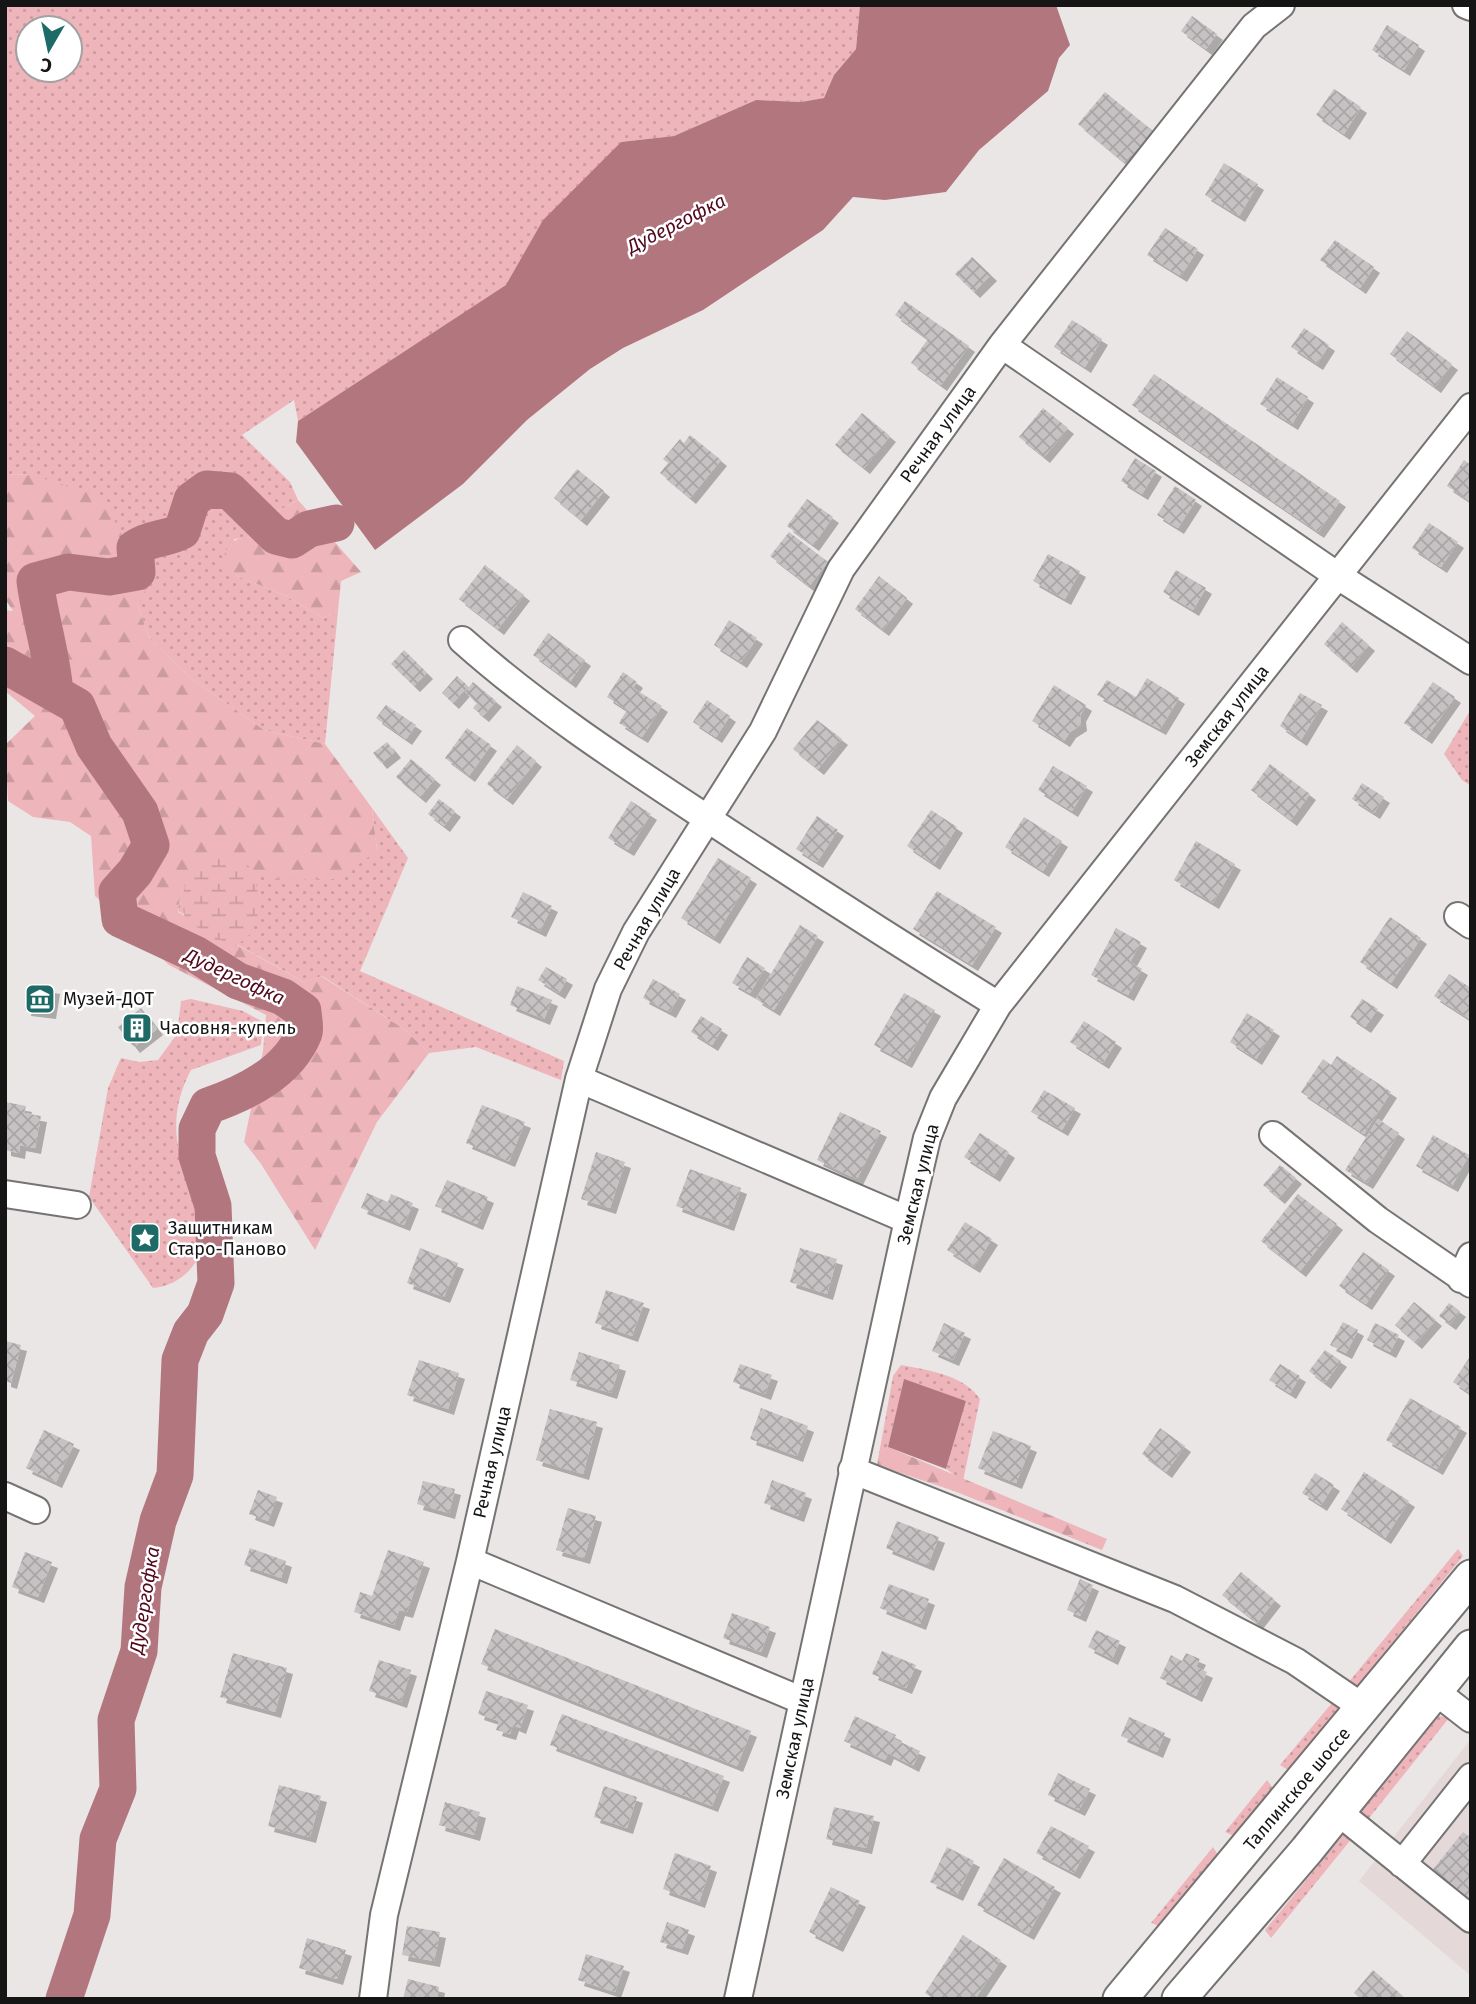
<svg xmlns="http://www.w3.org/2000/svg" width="1476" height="2004" font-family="'Fira Sans',sans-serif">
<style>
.built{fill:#e5d8d9}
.grass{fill:url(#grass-dots);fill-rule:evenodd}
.forest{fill:url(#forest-firs)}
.wetland{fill:url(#wetland-marsh)}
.water{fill:#b2777e}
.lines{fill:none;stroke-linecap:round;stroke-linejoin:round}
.river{stroke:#b2777e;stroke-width:37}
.building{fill:url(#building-cross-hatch);filter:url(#shadow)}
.minor-casing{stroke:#767373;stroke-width:30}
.major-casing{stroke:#767373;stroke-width:37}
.minor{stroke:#fff;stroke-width:26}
.major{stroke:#fff;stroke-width:33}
.labels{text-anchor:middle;stroke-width:5;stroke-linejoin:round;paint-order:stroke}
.street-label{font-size:18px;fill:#161515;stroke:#fff}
.poi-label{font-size:18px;fill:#161515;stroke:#fff;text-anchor:start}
.water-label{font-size:19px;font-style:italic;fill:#53091d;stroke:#fff}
</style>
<defs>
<pattern id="grass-dots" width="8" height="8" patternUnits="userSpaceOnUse" patternTransform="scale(1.75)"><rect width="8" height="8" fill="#eeb5bb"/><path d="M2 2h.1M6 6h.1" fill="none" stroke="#cb9ba0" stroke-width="1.8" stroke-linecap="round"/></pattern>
<pattern id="forest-firs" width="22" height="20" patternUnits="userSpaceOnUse" patternTransform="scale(1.75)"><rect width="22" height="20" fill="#eeb5bb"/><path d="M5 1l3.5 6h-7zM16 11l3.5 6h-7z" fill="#cb9ba0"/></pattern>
<pattern id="wetland-marsh" width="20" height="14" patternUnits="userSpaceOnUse" patternTransform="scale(1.75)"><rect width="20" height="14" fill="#eeb5bb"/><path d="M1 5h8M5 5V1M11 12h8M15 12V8" fill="none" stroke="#cb9ba0"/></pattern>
<pattern id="building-cross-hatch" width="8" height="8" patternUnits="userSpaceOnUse" patternTransform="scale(1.75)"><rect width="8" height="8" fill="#c6c1c2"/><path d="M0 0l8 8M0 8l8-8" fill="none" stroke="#a9a5a6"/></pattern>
<filter id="shadow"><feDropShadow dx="6" dy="6" stdDeviation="0" flood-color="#0004"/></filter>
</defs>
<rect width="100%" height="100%" fill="#eae6e6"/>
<path class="built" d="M1471,1739V1976L1359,1881Z"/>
<path class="grass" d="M5,5H860L856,49L834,75L824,98L801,102L756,100L674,136L621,142L543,220L507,285L298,421L294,400L242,435L290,482L298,500L278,511L269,536L234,539L235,575L286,596L323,618L338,611L325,744L264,730L192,679L149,638L137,602L32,475L5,474ZM28,28H70V70H28Z
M1471,709V786L1462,780L1444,754Z
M372,808L408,858L360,971L564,1061L561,1080L476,1047L429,1053L404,1029L322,976L304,982L178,911C180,885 189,875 210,860L377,850Z
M191,999L243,1011L263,1022L261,1045L191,1070C177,1096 172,1125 180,1154C185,1172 199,1186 204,1203C215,1242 194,1284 153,1288L89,1197L108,1088L121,1058L139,1062L158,1060L177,1034L181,1001Z
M901,1365C928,1370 964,1375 980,1399L963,1481L946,1469L966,1401L904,1380L888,1447L879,1454L893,1376Z
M1458,1549L1463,1556L1357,1686L1348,1683Z
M1337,1697L1342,1705L1288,1770L1280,1765Z
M1439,1716L1449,1718L1366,1822L1360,1813Z
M1267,1780L1273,1788L1234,1836L1225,1832Z
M1344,1834L1353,1837L1271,1938L1265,1930Z
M1213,1847L1218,1855L1159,1926L1151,1923Z"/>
<path class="forest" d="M5,474L32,475L103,497L148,587L137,602L149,638L192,679L264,730L325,744L372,808L377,851L338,879L280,880L210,860C189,875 180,885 178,912L304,982L321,976L404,1029L429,1053L377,1122L315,1250L261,1164L244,1142L263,1051L266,1015L169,965L95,896L91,836L70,822L33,817L8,801L5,745L35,716L5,691V610L13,611L5,599Z
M298,500L361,572L341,581L338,611L323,618L286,596L235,575L223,560C230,532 244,539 269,536L278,511Z
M888,1447L1107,1539L1102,1550L954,1491L877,1465L879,1454Z"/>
<path class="wetland" d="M213,853C223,854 235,854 244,861C260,874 263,917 251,933C247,938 239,943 234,947L186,921C177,892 188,869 213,853Z"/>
<path class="water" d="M860,5H1056L1070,45L1059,58L1048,91L979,150L946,192L885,200L853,197L823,230L703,310L623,348L590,369L527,420L463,484L375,550L296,442L298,421L506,285L543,220L621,142L674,136L756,100L801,102L824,98L834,75L856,49Z
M904,1379L966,1401L946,1469L888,1447Z"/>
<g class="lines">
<path class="river" d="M5,665L77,706L94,746L140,812L151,845L135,872L117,892L120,919L195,954L238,981L283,997L303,1011C303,1018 306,1027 304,1033C288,1073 245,1093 208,1106L197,1129V1156L213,1206L216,1283L205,1314L191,1332L180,1360L175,1475L158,1521L143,1587L139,1651L116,1720L118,1789L98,1839L92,1915L64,1999
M55,693C52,654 40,619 35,581L68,572L109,577L137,572L135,548C152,537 165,540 182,531L192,500L207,489L230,491L276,536L292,540L309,529L336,523"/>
</g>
<path class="building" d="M1192,16L1217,34L1206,49L1181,31Z
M1387,25L1419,45L1404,70L1372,50Z
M1334,89L1361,107L1344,134L1316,115Z
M1105,92L1153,131L1126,164L1078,124Z
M1224,163L1258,184L1239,216L1205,195Z
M1165,228L1198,249L1181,276L1147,255Z
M1335,240L1374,267L1360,288L1320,260Z
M972,257L991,275L974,292L955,274Z
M905,301L969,346L941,385L911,363L928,339L895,315Z
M1072,320L1102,339L1085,367L1054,347Z
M1304,328L1329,345L1317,364L1291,347Z
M1407,331L1452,364L1435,387L1390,354Z
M1154,374L1340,501L1318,532L1132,405Z
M1277,377L1308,397L1292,424L1260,404Z
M1043,408L1068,428L1044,457L1019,437Z
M862,413L890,436L864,468L835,445Z
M690,435L721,460L690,498L660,473L668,463L663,459L680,439L684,443Z
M1135,458L1156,471L1142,494L1121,481Z
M1464,460L1471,465V502L1447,486Z
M577,469L604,491L581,520L554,498Z
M1175,486L1196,500L1178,528L1157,515Z
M807,499L833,517L813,545L787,526Z
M1429,523L1458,542L1441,567L1412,548Z
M789,532L828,562L809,586L770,556Z
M1048,554L1080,571L1065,599L1033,581Z
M485,565L524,595L498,629L459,599Z
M1176,570L1206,588L1193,610L1163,592Z
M879,576L907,598L883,630L855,609Z
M729,620L757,638L741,662L714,645Z
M1342,622L1369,645L1351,667L1324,644Z
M548,633L585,660L570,682L533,655Z
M404,650L427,673L414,686L391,664Z
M623,672L637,682L633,688L662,706L642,737L619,723L627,710L607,697Z
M457,676L468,686L453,703L442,693Z
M1147,678L1179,698L1160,729L1097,695L1107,680L1136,697Z
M473,682L496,701L483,716L473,708L477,703L465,692Z
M1433,682L1455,697L1426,738L1404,723Z
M1054,685L1086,705L1080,716L1081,725L1070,732L1064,741L1032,721Z
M1300,693L1322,705L1301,740L1280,726Z
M707,700L730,716L716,737L693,722Z
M386,705L416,725L406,739L376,718Z
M817,720L842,739L818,769L793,749Z
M467,728L491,745L469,776L445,758Z
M387,742L395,752L381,763L373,753Z
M517,745L536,761L507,799L487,784Z
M411,759L435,779L420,797L396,777Z
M1270,764L1310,794L1291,820L1251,790Z
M1053,766L1087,786L1072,811L1038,790Z
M1362,783L1384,797L1374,813L1352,799Z
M439,799L455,811L444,826L428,814Z
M631,801L651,814L628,850L608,838Z
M931,810L957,827L934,864L907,846Z
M817,816L838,830L817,862L796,849Z
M1024,817L1062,841L1043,871L1005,847Z
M1196,841L1235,864L1213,903L1174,880Z
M718,858L751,878L714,938L681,918Z
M937,891L996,927L972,965L913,929Z
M523,892L552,906L540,931L511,917Z
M1390,917L1421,938L1391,983L1360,962Z
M800,925L818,936L774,1010L756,999Z
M1116,928L1141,942L1130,962L1142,969L1128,995L1091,975Z
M747,957L765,968L750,993L732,983Z
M546,967L567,979L559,993L538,980Z
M1449,974L1471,988V1020L1434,996Z
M653,979L680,994L670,1012L643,998Z
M30,984L54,988L50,1013L25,1010Z
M517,986L552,1000L544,1019L510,1005Z
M904,993L935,1010L906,1062L874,1045Z
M1362,999L1378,1009L1365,1027L1350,1017Z
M141,1008L157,1029L134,1047L118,1027Z
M1247,1013L1274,1030L1256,1059L1230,1042Z
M701,1016L722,1029L712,1045L691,1032Z
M1084,1021L1116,1042L1103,1063L1070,1042Z
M1337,1056L1391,1092L1364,1134L1301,1092L1323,1059L1331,1065Z
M1044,1090L1075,1108L1062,1130L1031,1112Z
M5,1102L26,1106L24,1113L41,1116L35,1148L20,1145L19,1153L5,1150Z
M482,1105L525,1122L509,1161L466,1143Z
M840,1112L881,1131L857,1179L817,1160Z
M1378,1119L1399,1133L1367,1183L1345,1170Z
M980,1133L1009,1152L994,1176L964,1157Z
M1433,1135L1469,1155L1452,1186L1416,1166Z
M596,1152L625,1162L610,1208L581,1199Z
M1280,1165L1296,1178L1279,1198L1263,1185Z
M690,1169L741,1188L728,1225L676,1206Z
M447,1180L488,1197L477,1224L435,1206Z
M367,1193L388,1202L391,1194L413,1203L404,1225L361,1208Z
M1298,1194L1337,1224L1300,1271L1261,1241Z
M965,1222L992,1239L974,1267L947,1250Z
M420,1248L458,1263L444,1297L407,1283Z
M800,1248L837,1259L827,1294L790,1282Z
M1363,1252L1389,1270L1366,1304L1339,1286Z
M606,1290L644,1303L632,1336L595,1323Z
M1414,1302L1436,1320L1416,1343L1395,1325Z
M1449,1303L1460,1311L1450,1324L1439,1316Z
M1343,1322L1358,1330L1346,1353L1330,1345Z
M944,1323L965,1333L953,1360L932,1351Z
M1375,1323L1399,1335L1390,1352L1367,1340Z
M5,1341L21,1345L11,1383L5,1381Z
M1325,1350L1341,1361L1325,1383L1309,1371Z
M579,1352L620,1365L611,1393L570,1380Z
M1471,1355V1394L1453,1382Z
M419,1360L459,1373L448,1409L407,1395Z
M740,1364L772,1375L765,1394L733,1382Z
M1280,1364L1300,1376L1290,1393L1269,1380Z
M1410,1398L1461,1427L1437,1469L1386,1440Z
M761,1408L808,1426L797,1456L750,1439Z
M550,1409L597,1422L583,1474L536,1460Z
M1160,1428L1185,1446L1166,1472L1142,1454Z
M44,1430L74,1444L56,1482L26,1468Z
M993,1431L1031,1446L1016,1483L978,1468Z
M1364,1472L1409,1501L1385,1538L1341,1509Z
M1315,1473L1334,1485L1321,1505L1302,1493Z
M772,1480L806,1493L798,1516L764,1503Z
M423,1481L455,1489L449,1513L417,1504Z
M258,1490L277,1497L268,1521L249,1514Z
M568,1508L596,1516L584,1558L556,1550Z
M897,1521L939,1537L928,1565L886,1548Z
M250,1548L286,1561L281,1578L244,1565Z
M388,1550L424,1562L407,1612L399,1610L394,1625L354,1612L360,1592L372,1596Z
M25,1552L52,1562L38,1597L12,1587Z
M1241,1572L1275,1600L1257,1623L1222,1595Z
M1080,1579L1093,1585L1080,1616L1067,1610Z
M889,1584L929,1599L920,1624L880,1608Z
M732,1613L770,1627L761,1652L723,1638Z
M495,1629L751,1731L737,1766L481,1664Z
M1096,1630L1120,1641L1112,1659L1088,1647Z
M882,1651L916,1665L906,1688L872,1674Z
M233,1653L287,1668L275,1712L220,1697Z
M1186,1653L1200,1659L1196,1667L1207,1672L1196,1696L1160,1678L1171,1655L1182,1661Z
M379,1660L411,1670L401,1702L369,1691Z
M486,1691L528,1705L520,1728L513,1725L510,1734L496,1730L499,1721L478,1714Z
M562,1714L724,1776L712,1806L550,1745Z
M855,1716L896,1735L894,1739L920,1751L913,1766L888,1753L885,1760L844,1741Z
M1129,1717L1165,1733L1157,1752L1121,1736Z
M1058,1773L1090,1789L1079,1810L1048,1795Z
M279,1785L321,1796L310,1837L268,1826Z
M604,1786L637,1797L627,1828L594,1817Z
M445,1802L480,1812L474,1835L439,1825Z
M834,1807L874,1816L866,1848L826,1839Z
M1051,1826L1089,1846L1074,1873L1036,1853Z
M1463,1832L1471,1838V1905L1430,1873Z
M947,1847L974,1861L957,1895L930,1882Z
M675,1853L711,1866L699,1902L663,1889Z
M1004,1858L1055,1887L1028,1934L977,1905Z
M831,1887L860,1901L837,1946L809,1932Z
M667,1922L689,1930L682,1949L660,1942Z
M407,1926L440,1932L434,1961L402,1955Z
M963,1935L1001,1960L975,1999H934L925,1993Z
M307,1938L346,1950L337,1979L299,1968Z
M586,1954L624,1966L615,1992L578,1980Z
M1373,1970L1403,1996L1401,1999H1361L1354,1993Z
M408,1979L439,1987L437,1999H403Z"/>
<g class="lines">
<g class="minor-casing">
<path id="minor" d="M1466,5L1471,7
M1002,345L1338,576L1471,661
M462,640C536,706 620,761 702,815C800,880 898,943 998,1005
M1458,916L1471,925
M579,1079L908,1220
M1273,1135L1378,1220L1471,1284
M5,1194L77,1205
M1461,1279L1471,1256
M852,1470L1175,1599L1295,1661L1364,1708
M5,1496L36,1510
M470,1561L803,1701
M1435,1691L1471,1719
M1337,1811L1471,1919
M1402,1864L1471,1777
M373,1999L384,1915L470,1561L579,1079L608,989L636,932L763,731L841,569L1002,345L1254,26L1281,5
M738,1999L908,1220L927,1138L943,1098L998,1005L1471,407"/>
</g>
<g class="major-casing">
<path id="major" d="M1120,1999L1471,1577
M1179,1999L1307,1850L1471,1647"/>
</g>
<use href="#minor" class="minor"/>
<use href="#major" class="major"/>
</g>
<defs>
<g id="museum-square" transform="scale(1.575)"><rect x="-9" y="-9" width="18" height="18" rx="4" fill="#1d6a67" stroke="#fff"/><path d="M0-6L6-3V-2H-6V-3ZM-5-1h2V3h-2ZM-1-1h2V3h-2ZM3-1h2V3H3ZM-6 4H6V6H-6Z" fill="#fff"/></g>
<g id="building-square" transform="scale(1.575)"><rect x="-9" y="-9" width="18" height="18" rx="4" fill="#1d6a67" stroke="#fff"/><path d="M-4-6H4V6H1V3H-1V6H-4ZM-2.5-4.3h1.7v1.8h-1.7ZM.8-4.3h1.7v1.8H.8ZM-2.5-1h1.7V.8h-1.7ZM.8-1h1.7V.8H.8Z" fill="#fff"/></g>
<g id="sight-square" transform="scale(1.575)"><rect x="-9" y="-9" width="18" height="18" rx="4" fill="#1d6a67" stroke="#fff"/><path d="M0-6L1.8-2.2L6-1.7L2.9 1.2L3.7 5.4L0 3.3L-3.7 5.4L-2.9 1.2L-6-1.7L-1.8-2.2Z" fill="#fff"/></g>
</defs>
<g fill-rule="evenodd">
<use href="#museum-square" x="40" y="999"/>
<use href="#building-square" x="137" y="1028"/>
<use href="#sight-square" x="145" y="1238"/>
</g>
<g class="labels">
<g class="street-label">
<text transform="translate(938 434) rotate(-54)" y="6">Речная улица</text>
<text transform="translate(1227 716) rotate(-52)" y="6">Земская улица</text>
<text transform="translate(647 919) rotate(-60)" y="6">Речная улица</text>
<text transform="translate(918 1184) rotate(-76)" y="6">Земская улица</text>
<text transform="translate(492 1462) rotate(-77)" y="6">Речная улица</text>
<text transform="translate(795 1738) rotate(-78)" y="6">Земская улица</text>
<text transform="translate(1297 1789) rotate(-50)" y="6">Таллинское шоссе</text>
</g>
<g class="poi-label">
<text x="63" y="1005">Музей-ДОТ</text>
<text x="160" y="1034">Часовня-купель</text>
<text x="168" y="1234">Защитникам<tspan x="168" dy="21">Старо-Паново</tspan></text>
</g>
<g class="water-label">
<text transform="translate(676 223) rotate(-27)" y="7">Дудергофка</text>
<text transform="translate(235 976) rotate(25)" y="7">Дудергофка</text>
<text transform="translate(144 1600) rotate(-81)" y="7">Дудергофка</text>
</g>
</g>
<rect width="1476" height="2004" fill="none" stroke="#161515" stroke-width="14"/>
<g transform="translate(49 49) rotate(189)"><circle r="33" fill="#ffffff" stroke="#a2a1a1" stroke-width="2"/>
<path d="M0-5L12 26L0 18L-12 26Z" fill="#1d6a67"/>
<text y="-10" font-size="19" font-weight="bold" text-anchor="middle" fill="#161515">С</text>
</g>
</svg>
